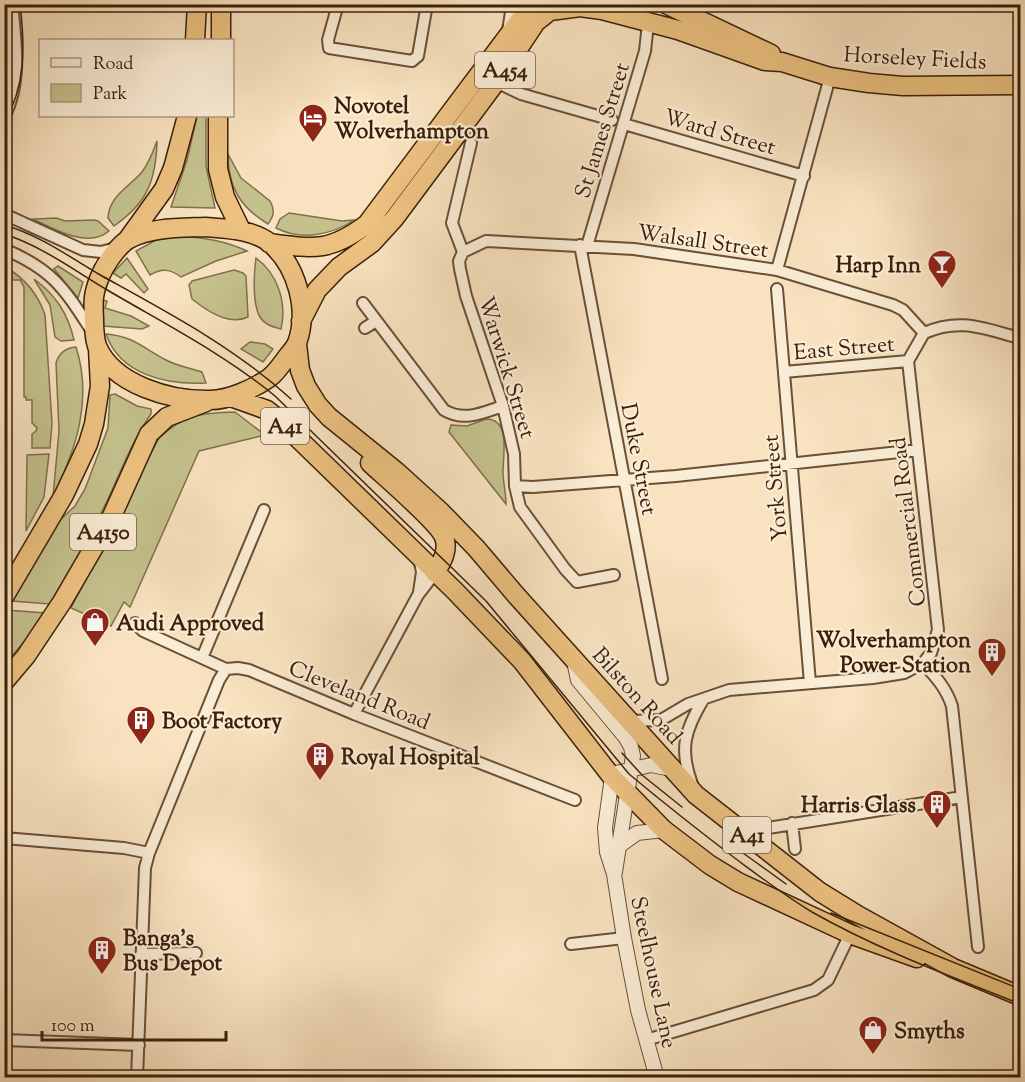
<svg xmlns="http://www.w3.org/2000/svg" width="1025" height="1082" font-family="'Sorts Mill Goudy',serif">
<style>
.green{fill:#c4c18d;stroke:#80704b;stroke-width:1.5}
.lines{fill:none;stroke-linecap:round;stroke-linejoin:round}
.minor-casing{stroke:#6a5036;stroke-width:14}
.tertiary-casing{stroke:#6a5036;stroke-width:16}
.trunk-casing{stroke:#3b2009;stroke-width:21}
.minor{stroke:#faecd5;stroke-width:10}
.tertiary{stroke:#faecd5;stroke-width:14}
.trunk{stroke:#ecc180;stroke-width:18}
.tram{stroke:#3b2009;stroke-width:1.5}
.labels{text-anchor:middle;stroke-width:4.5;stroke-linejoin:round;paint-order:stroke}
.shield{fill:#faecd5;stroke:#745d46;stroke-width:1.5}
.shield-label{font-size:21px;font-weight:bold;fill:#3b2009}
.street-label{font-size:22px;fill:#3b2009;stroke:#faecd5}
.poi-label{font-size:22px;font-weight:bold;fill:#3b2009;stroke:#faecd5;text-anchor:start}
</style>
<rect width="100%" height="100%" fill="#f8e2bf"/>
<filter id="stains"><feTurbulence type="fractalNoise" baseFrequency=".00333" numOctaves="4"/><feColorMatrix values="0 0 0 0 .2 0 0 0 0 .09 0 0 0 0 .02 0 0 0 .5 -.17"/></filter>
<radialGradient id="worn" r=".72"><stop offset=".6" stop-color="#630" stop-opacity="0"/><stop offset="1" stop-color="#630" stop-opacity=".3"/></radialGradient>
<path class="green" d="M197,116H206V166L215,208L171,207L187,160Z
M157,141C156,181 147,203 114,226L108,218C109,196 129,187 142,172C149,163 153,152 157,141Z
M228,154L241,178L270,201C275,210 274,216 268,224C240,207 228,187 228,154Z
M289,213L342,221L354,220C332,235 301,241 276,228L280,219Z
M56,218L65,221L94,220L98,221L109,231C88,249 53,229 33,219Z
M182,236C205,238 226,241 247,251L216,261L181,277C170,269 162,268 150,275L136,251L156,240Z
M127,258L148,289L144,293L126,274L121,278L113,273Z
M256,258C278,274 287,303 281,329C273,327 265,325 260,317C252,304 254,272 256,258Z
M4,266C23,277 38,294 45,315L52,423L50,448H32V434L36,431L37,428L32,423V400H26V397H24V287L20,280H5Z
M58,266L83,282L78,298L54,269Z
M234,270L243,273L246,276L248,317C229,326 207,311 192,299L189,285L192,281Z
M34,279C56,295 68,314 74,340L61,341L55,337L50,305Z
M102,300L107,301L105,308L131,316L149,326L142,329L103,326Z
M106,334C133,336 143,348 166,360C177,366 190,368 202,372L206,383C167,385 120,375 106,334Z
M250,342L265,344L273,349L263,362L241,349Z
M76,347C93,400 76,449 53,497L59,431L56,363C59,353 65,348 76,347Z
M115,394L137,406L151,409V414C132,440 121,472 107,501C90,536 70,570 50,604L12,601L59,521L75,506L85,489L108,428L110,395Z
M235,412L265,435L199,451L130,607L124,602L111,626L71,608L159,438C185,414 201,413 235,412Z
M486,419C511,419 503,455 503,471C503,482 506,493 506,504L449,432L451,425L467,426Z
M49,454L44,497L26,531L27,455Z
M6,610L45,613L40,623L5,664Z"/>
<g class="lines">
<g class="minor-casing">
<path id="minor" d="M338,4L328,40L329,48L412,61L418,56L427,4
M508,31L511,12L510,4
M496,82L521,94L612,120
M4,117C22,83 16,41 12,4
M624,124L804,176
M4,214L83,250L101,252L116,248
M580,245L662,679
M587,246L645,51L648,24
M4,249C54,270 65,290 93,333
M463,252L452,223L471,143
M777,270L830,77
M777,289L810,683
M363,303L444,410C464,422 482,413 503,406
M365,328L376,321
M924,333C961,317 984,329 1020,338
M784,372L908,361
M515,486L533,487L676,476L918,450
M614,575L577,582L565,569L520,507L515,486L514,454L503,406L466,296L460,269L459,261L463,252L486,241L634,249L777,270L893,305L903,310L924,333
M419,592L422,572L419,558
M135,623L143,631L226,669L238,668L249,670L354,714L575,800
M202,658L264,510
M923,663C936,677 946,688 952,706L978,947
M354,714L418,595L435,573
M629,721L661,720L688,704L729,690L873,678L904,673L923,663L931,653L938,630L908,361L924,333
M692,784C679,749 685,730 703,700
M792,823L795,849
M768,828L962,797
M4,838L124,848L149,853
M571,944L624,938
M141,954L196,953
M4,1040L139,1045
M646,1040L814,990L828,980L850,934
M137,1078L145,868L149,853L219,680L226,669"/>
</g>
<g class="tertiary-casing">
<path id="tertiary" d="M574,661L578,680L626,738L631,747L633,756L615,872
M619,846L637,833L664,830
M657,1078L638,1010L624,938L614,874L607,852L605,828L612,777L616,773L651,765L672,769"/>
</g>
<g class="trunk-casing">
<path id="trunk" d="M221,4V40
M666,4L771,54
M195,40L197,4
M218,116V169L225,197L241,230
M205,227C226,229 252,229 270,243C297,266 309,310 297,343C295,348 290,353 287,357C281,365 276,373 269,378C253,389 229,400 210,400C171,401 113,385 97,346C94,337 94,328 94,319C93,302 93,294 99,279C104,266 117,246 129,239C151,227 180,228 205,227Z
M128,239L164,189L173,168L187,116
M269,243C314,249 330,252 367,224L532,4
M301,321L317,290L339,267L372,243L394,219L496,82L536,22L550,11L580,7L602,10L678,30L765,61L782,62L830,77L869,83L903,86L1020,85
M297,344L300,370L306,386L318,405L329,417L397,472L441,512L476,548L515,594L696,795L820,892L859,916L953,968L1020,996
M231,397L267,410L277,418L455,591L522,661L612,777L664,830L710,865L738,882L850,934L917,958
M370,463C385,477 438,522 444,537C449,550 442,562 435,573
M4,597L64,495L88,444L94,424L100,386L98,349
M4,682L26,656L62,602L112,516L149,434L167,417L206,402"/>
</g>
<use href="#minor" class="minor"/>
<use href="#tertiary" class="tertiary"/>
<use href="#trunk" class="trunk"/>
<path class="tram" d="M4,103L11,65L5,4
M4,123C26,86 25,46 20,4
M4,225C40,235 71,258 102,276C169,313 234,347 291,399
M4,234C42,246 75,271 109,291C165,324 224,354 275,396L486,601L629,774C665,804 703,834 740,862C763,879 787,897 812,912C877,949 950,976 1020,1004
M622,753L642,775L682,807
M725,840L786,884
M831,913L1020,989"/>
</g>
<defs>
<g id="hotel-pin" transform="scale(1.5)"><path d="M0 17L-7.5 6A9.5 9.5 0 1 1 7.5 6Z" fill="#8f2418" stroke="#faecd5"/><path d="M-6-4.5h1.5V1H6V5H4.5V3h-9V5H-6ZM-4 0a1.8 1.8 0 1 1 3.6 0ZM.5 0V-2.5h3Q6-2.5 6 0Z" fill="#fff"/></g>
<g id="bar-pin" transform="scale(1.5)"><path d="M0 17L-7.5 6A9.5 9.5 0 1 1 7.5 6Z" fill="#8f2418" stroke="#faecd5"/><path d="M-6-5H6L.8 .8V4.5H3.5V6h-7V4.5H-.8V.8Z" fill="#fff"/></g>
<g id="shop-pin" transform="scale(1.5)"><path d="M0 17L-7.5 6A9.5 9.5 0 1 1 7.5 6Z" fill="#8f2418" stroke="#faecd5"/><path d="M-5-2.5h2.3a2.7 3.5 0 0 1 5.4 0H5L5.5 6h-11ZM-1.5-2.5h3a1.5 2.3 0 0 0-3 0Z" fill="#fff"/></g>
<g id="building-pin" transform="scale(1.5)"><path d="M0 17L-7.5 6A9.5 9.5 0 1 1 7.5 6Z" fill="#8f2418" stroke="#faecd5"/><path d="M-4-6H4V6H1V3H-1V6H-4ZM-2.5-4.3h1.7v1.8h-1.7ZM.8-4.3h1.7v1.8H.8ZM-2.5-1h1.7V.8h-1.7ZM.8-1h1.7V.8H.8Z" fill="#fff"/></g>
</defs>
<g fill-rule="evenodd">
<use href="#hotel-pin" x="313" y="118"/>
<use href="#bar-pin" x="942" y="264"/>
<use href="#shop-pin" x="95" y="622"/>
<use href="#building-pin" x="992" y="652"/>
<use href="#building-pin" x="141" y="720"/>
<use href="#building-pin" x="320" y="756"/>
<use href="#building-pin" x="937" y="804"/>
<use href="#building-pin" x="102" y="950"/>
<use href="#shop-pin" x="873" y="1030"/>
</g>
<g class="labels">
<g class="shield">
<rect x="475" y="52" width="60" height="36" rx="4.5"/>
<rect x="261" y="408" width="48" height="36" rx="4.5"/>
<rect x="70" y="514" width="66" height="36" rx="4.5"/>
<rect x="723" y="817" width="48" height="36" rx="4.5"/>
</g>
<g class="shield-label">
<text x="505" y="77">A454</text>
<text x="285" y="433">A41</text>
<text x="103" y="539">A4150</text>
<text x="747" y="842">A41</text>
</g>
<g class="street-label">
<text transform="translate(915 57) rotate(3)" y="8">Horseley Fields</text>
<text transform="translate(601 130) rotate(-73)" y="8">St James Street</text>
<text transform="translate(720 131) rotate(16)" y="8">Ward Street</text>
<text transform="translate(703 240) rotate(8)" y="8">Walsall Street</text>
<text transform="translate(844 347) rotate(-5)" y="8">East Street</text>
<text transform="translate(508 367) rotate(73)" y="8">Warwick Street</text>
<text transform="translate(640 459) rotate(79)" y="8">Duke Street</text>
<text transform="translate(774 488) rotate(-95)" y="8">York Street</text>
<text transform="translate(907 522) rotate(-97)" y="8">Commercial Road</text>
<text transform="translate(360 694) rotate(22)" y="8">Cleveland Road</text>
<text transform="translate(638 695) rotate(48)" y="8">Bilston Road</text>
<text transform="translate(655 972) rotate(78)" y="8">Steelhouse Lane</text>
</g>
<g class="poi-label">
<text x="334" y="113">Novotel<tspan x="334" dy="25">Wolverhampton</tspan></text>
<text x="921" y="272" text-anchor="end">Harp Inn</text>
<text x="116" y="630">Audi Approved</text>
<text x="971" y="647" text-anchor="end">Wolverhampton<tspan x="971" dy="25">Power Station</tspan></text>
<text x="162" y="728">Boot Factory</text>
<text x="341" y="764">Royal Hospital</text>
<text x="916" y="812" text-anchor="end">Harris Glass</text>
<text x="123" y="945">Banga's<tspan x="123" dy="25">Bus Depot</tspan></text>
<text x="894" y="1038">Smyths</text>
</g>
</g>
<rect width="1025" height="1082" fill="none" stroke="#f8e2bf" stroke-width="24"/>
<rect x="6" y="6" width="1013" height="1070" fill="none" stroke="#3b2009" stroke-width="3"/>
<rect x="12" y="12" width="1001" height="1058" fill="none" stroke="#3b2009" stroke-width="1.5"/>
<rect x="39" y="39" width="195" height="78" fill="#faecd5" stroke="#ae9a83" stroke-width="1.5"/>
<rect x="51" y="58" width="30" height="9" fill="#faecd5" stroke="#ae9a83" stroke-width="1.5"/>
<text x="93" y="69" font-size="18" fill="#3b2009">Road</text>
<rect x="51" y="84" width="30" height="18" fill="#c4c18d" stroke="#ae9a83" stroke-width="1.5"/>
<text x="93" y="99" font-size="18" fill="#3b2009">Park</text>
<path d="M42 1031v9h184v-9" fill="none" stroke="#3b2009" stroke-width="3"/>
<text x="51" y="1031" font-size="18" fill="#3b2009" stroke="#faecd5" stroke-width="4.5" paint-order="stroke">100 m</text>
<rect width="100%" height="100%" filter="url(#stains)"/>
<rect width="100%" height="100%" fill="url(#worn)"/>
</svg>
